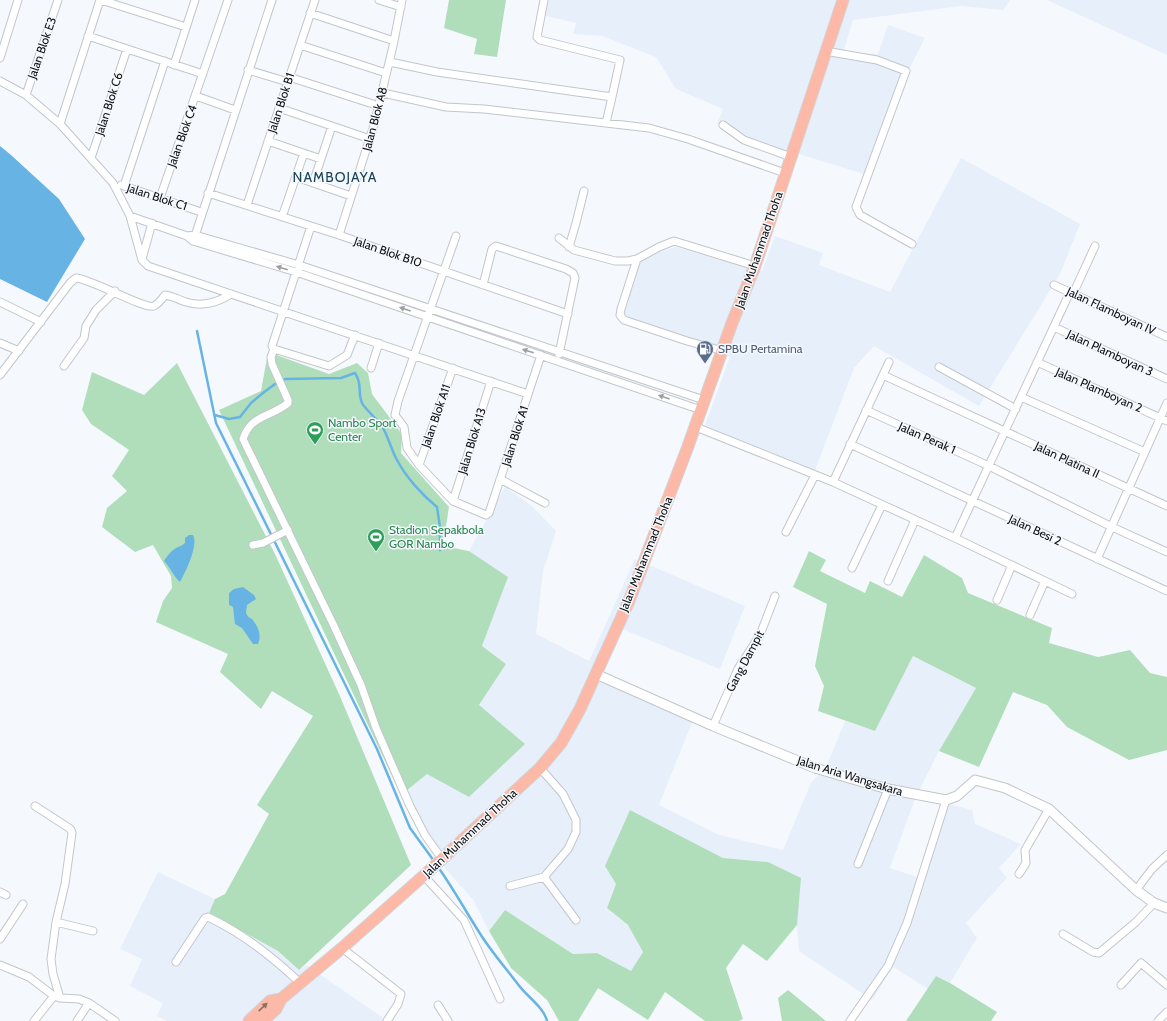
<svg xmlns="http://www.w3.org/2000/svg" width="1167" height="1021" font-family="Cabin,sans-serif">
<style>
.built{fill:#e7effb}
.green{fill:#b0debb}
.water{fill:#67b4e4}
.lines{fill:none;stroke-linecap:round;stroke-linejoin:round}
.stream{stroke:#67b4e4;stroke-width:2.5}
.minor-casing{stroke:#c2c6cb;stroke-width:9}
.tertiary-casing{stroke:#c2c6cb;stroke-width:11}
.primary-casing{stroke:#d4d4d4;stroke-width:13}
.minor{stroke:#fff;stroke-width:7}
.tertiary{stroke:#fff;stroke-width:9}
.primary{stroke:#fdb9a8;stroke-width:11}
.oneway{fill:#9f9fa0}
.oneway2{fill:#926d64}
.labels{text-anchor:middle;stroke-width:3;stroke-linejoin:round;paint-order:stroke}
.street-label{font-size:12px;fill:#0f1011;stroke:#f5f9fe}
.service-label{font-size:12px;fill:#4e5e75;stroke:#f5f9fe;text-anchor:start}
.leisure-label{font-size:12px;fill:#27864d;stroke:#f5f9fe;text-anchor:start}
.quarter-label{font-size:14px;letter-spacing:1px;fill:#194259;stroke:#f5f9fe}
</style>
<rect width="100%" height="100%" fill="#f5f9fe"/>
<path class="built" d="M546,0H1010L1003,10L961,6L853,20L843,53L878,54L888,25L925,38L902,83L864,174L799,154L796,161L741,141L717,124L723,109L676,89L656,57L602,36L573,34L576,23L542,15Z
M1047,0H1167V55Z
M961,158L1080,224L1060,274L979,406L874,346L854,368L814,473L705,425L730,357L618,319L635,260L675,247L762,271L775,236L823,253L819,265L890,292Z
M505,487L531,505L556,531L543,571L536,634L589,661L635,559L745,606L720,669L622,629L601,673L695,715L659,805L719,835L783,850L811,783L827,765L845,721L875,731L913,656L976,688L939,751L915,799L890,868L917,877L945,803L972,810L975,824L1021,844L999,868L1007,878L966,923L977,938L950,983L936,976L928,989L893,967L872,1000L799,951L797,925L768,862L723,858L630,810L616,884L607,908L628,925L643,952L631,972L597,953L573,954L505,910L489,931L474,901L436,858L401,795L427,774L479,705L506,664L482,646L507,577L469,551Z
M158,872L215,899L210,913L278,951L299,970L306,965L388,1021H167L157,1016L163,1003L130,986L142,959L120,949Z"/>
<path class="green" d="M449,0H506L497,57L474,54L477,39L444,28Z
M268,352L329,374L357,363L368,373L372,394L402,434L401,453L449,507L443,546L469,551L508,577L482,646L506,664L479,705L525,744L469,797L427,774L401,795L219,410L261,391Z
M177,363L275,554L339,694L411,865L299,970L278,951L209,913L215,899L225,894L269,814L257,805L313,716L272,691L261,709L220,672L228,654L156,622L163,601L172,588L171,576L153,545L135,552L102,527L107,508L127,491L112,476L129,450L91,424L82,410L92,372L144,395Z
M809,551L826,560L820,571L865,593L870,581L902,597L924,555L962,578L968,593L1052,628L1049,643L1098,657L1130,650L1150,673L1167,677V750L1129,760L1067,727L1047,705L1013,692L979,767L939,751L976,688L913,656L875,731L818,711L824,686L815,666L827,604L793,587Z
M630,810L723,858L768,862L801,878L797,925L767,961L743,944L726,968L743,1019L739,1021H705L665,992L648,1020L598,988L578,1021H559L547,1000L511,968L489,931L505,910L573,954L597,953L631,971L643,952L628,925L607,908L616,884L605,866Z
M936,976L950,983L997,1012L991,1021H906Z
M788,990L826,1021H782L778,998Z"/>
<path class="water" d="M0,146L11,155L59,199L85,239L47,302L0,279Z
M189,535H193C199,545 185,573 180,582C174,577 170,567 164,561C166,557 172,550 176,548C179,546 182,546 185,543V538Z
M243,587L254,595L256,599L247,605C247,608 245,612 247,615C248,617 250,618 252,619C258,626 262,635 258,644H253L242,628L235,624L233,607L229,605V593L234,589Z"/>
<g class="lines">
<path class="stream" d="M197,331L216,423L377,749L410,828L434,861
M215,415L229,419L240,417L251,403L263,393L275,384L285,379L341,378L355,373C363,385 357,391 362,403C365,409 377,419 382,426C388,436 391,449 397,460C406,477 422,495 437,507L440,527V550
M438,867C453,888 465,910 479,932C490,950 504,966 517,983C525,995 544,1007 547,1021"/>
<g class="minor-casing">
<path id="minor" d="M101,0L186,27
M379,0L401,7
M544,0L537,37L540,40L620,60L612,97
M310,13L394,41
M88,36L203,74
M300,45L386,73
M825,51L877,60L906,71L856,207L860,215L912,244
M0,58L18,0
M390,62L437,72L612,97L606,123
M174,65L195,0
M248,70L288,82
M289,77L379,106
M0,81L26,95L60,124L113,183L130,216L142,260L148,266L528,394
M383,93L446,107L484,109L649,128L688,139L785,173
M26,95L58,0
M196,96L235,110
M279,108L370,139
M60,124L100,0
M723,125L744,140L791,157
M268,141L321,159
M91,158L127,49
M296,177L351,196
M313,183L332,126
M121,185L201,212
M124,186L165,61
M208,193L339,235L568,314
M160,198L228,0
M247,205L315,0
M130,216L187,236
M282,217L304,153
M311,226L272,346L274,349L271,357L272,364L288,400V403C272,417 251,414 243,439L333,624L361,685L376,728L410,806L425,835L442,859
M339,235L374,125L393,46L402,0
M456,236L398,401L395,415L404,427L407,448L419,465L453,501L486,515L489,513L541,355
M559,238L574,250L615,261H628L637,259L659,247L674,241L755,266
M194,239L272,0
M569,247L576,223L584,191
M142,259L152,223
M637,259L621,309L620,315L624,320L687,341L723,351
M483,285L492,249L496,246L566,269L573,273L575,278L559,354
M1054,285L1167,337
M1073,294L1095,246
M0,302L41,322
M1054,327L1167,379
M0,343L19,351
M274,349L329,366L347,355L355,335
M1037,362L1167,421
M64,366L84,338L86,326L96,310L115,291
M939,367L1016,409
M371,368L379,343
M0,375L70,283L76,278C92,279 145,310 154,306C158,304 162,299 165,295C173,296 179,300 186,302C202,307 217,303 231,294
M883,375L1167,506
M1021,397L1145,452
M701,410L296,272L193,241L187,236L195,235L299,265L704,400
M866,410L989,466L1112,527L1167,552
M696,427L833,482L955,538L1072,594
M850,444L1167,591
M419,465L453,368
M500,479L545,503
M833,482L889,362
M453,501L491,381
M786,532L815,475
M955,538L1070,292
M253,545L263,543L288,530
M1097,559L1167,403
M852,568L882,505
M888,581L915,520
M997,600L1012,565
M1030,615L1045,581
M713,726L738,669L760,635L775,596
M35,806L69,828L71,830L72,833L65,884L56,922L51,959L53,974L60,998
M858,864L888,789
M1019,874L1026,863L1025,850L1049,809
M424,876L464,920L500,999
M544,877L576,920
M510,886L544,877L568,849L576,832V820L563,794L540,768
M1136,890L1152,869L1167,855
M0,892L6,895
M56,922L93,931
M1063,934L1093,952L1099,953L1136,922L1154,903
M0,939L23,904
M342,948L401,994L398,1004L387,1021
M176,962L205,918L208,917C242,933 273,957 300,983
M0,965L29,977L54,996L60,998L79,999L89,1003L115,1021
M1121,985L1141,963L1167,985
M438,1005L448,1021
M34,1021L54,996
M77,1021L89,1003
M850,1021L888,966L907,923L946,800
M1158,1021L1167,1012"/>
</g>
<g class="tertiary-casing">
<path id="tertiary" d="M596,674L713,726L815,768L863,782L888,789L946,800L957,796L975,780L1005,788L1049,809L1136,890L1154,903L1167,908"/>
</g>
<g class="primary-casing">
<path id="primary" d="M249,1021L270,1001L281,999
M263,1021L276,1009L281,999L342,948L430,870L540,768L561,743L580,709L629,601L687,449L732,323L755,266L843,0"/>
</g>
<use href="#minor" class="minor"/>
<use href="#tertiary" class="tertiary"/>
<use href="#primary" class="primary"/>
</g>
<defs><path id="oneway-solid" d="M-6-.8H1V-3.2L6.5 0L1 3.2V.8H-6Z"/></defs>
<g class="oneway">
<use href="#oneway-solid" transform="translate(282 268) rotate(-163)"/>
<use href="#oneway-solid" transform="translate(405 309) rotate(-161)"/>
<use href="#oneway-solid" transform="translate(528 351) rotate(-162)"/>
<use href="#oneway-solid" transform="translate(664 397) rotate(-161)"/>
</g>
<use class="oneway2" href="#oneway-solid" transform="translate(263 1007) rotate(-43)"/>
<defs>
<g id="fuel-pin" transform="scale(0.9)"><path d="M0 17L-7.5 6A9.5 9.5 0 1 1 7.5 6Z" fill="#5c6f8a" stroke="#f5f9fe"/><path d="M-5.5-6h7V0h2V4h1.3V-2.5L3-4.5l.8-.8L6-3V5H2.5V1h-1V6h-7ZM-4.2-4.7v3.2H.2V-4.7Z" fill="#fff"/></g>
<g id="stadium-pin" transform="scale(0.9)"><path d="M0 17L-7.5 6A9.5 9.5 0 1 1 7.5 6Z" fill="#2e9e5b" stroke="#f5f9fe"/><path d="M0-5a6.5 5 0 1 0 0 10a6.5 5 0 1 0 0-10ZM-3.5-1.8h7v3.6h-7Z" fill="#fff"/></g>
</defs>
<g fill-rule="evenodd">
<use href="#fuel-pin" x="705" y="349"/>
<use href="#stadium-pin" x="315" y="430"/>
<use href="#stadium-pin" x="376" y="537"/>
</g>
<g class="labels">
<g class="street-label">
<text transform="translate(42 48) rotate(-71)" y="4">Jalan Blok E3</text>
<text transform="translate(281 103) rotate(-72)" y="4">Jalan Blok B1</text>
<text transform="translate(109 104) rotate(-72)" y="4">Jalan Blok C6</text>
<text transform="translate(375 119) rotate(-75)" y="4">Jalan Blok A8</text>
<text transform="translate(182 136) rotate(-70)" y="4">Jalan Blok C4</text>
<text transform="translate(157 197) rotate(18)" y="4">Jalan Blok C1</text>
<text transform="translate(759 250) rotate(-71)" y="4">Jalan Muhammad Thoha</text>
<text transform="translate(388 252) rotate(19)" y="4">Jalan Blok B10</text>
<text transform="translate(1111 311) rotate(25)" y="4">Jalan Flamboyan IV</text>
<text transform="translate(1110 353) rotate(25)" y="4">Jalan Plamboyan 3</text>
<text transform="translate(1099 390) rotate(24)" y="4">Jalan Plamboyan 2</text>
<text transform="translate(436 416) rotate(-71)" y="4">Jalan Blok A11</text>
<text transform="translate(515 436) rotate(-72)" y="4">Jalan Blok A1</text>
<text transform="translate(927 438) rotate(24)" y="4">Jalan Perak 1</text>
<text transform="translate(472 441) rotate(-73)" y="4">Jalan Blok A13</text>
<text transform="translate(1067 460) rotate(25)" y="4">Jalan Platina II</text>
<text transform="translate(1035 530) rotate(25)" y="4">Jalan Besi 2</text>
<text transform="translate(646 554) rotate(-68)" y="4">Jalan Muhammad Thoha</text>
<text transform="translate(745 661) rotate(-62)" y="4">Gang Dampit</text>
<text transform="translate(850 776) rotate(17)" y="4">Jalan Aria Wangsakara</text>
<text transform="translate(470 833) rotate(-43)" y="4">Jalan Muhammad Thoha</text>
</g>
<g class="service-label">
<text x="718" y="353">SPBU Pertamina</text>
</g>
<g class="leisure-label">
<text x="328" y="427">Nambo Sport<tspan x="328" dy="14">Center</tspan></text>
<text x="389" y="534">Stadion Sepakbola<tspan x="389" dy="14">GOR Nambo</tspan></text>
</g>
<g class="quarter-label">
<text x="335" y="182">NAMBOJAYA</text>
</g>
</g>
</svg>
